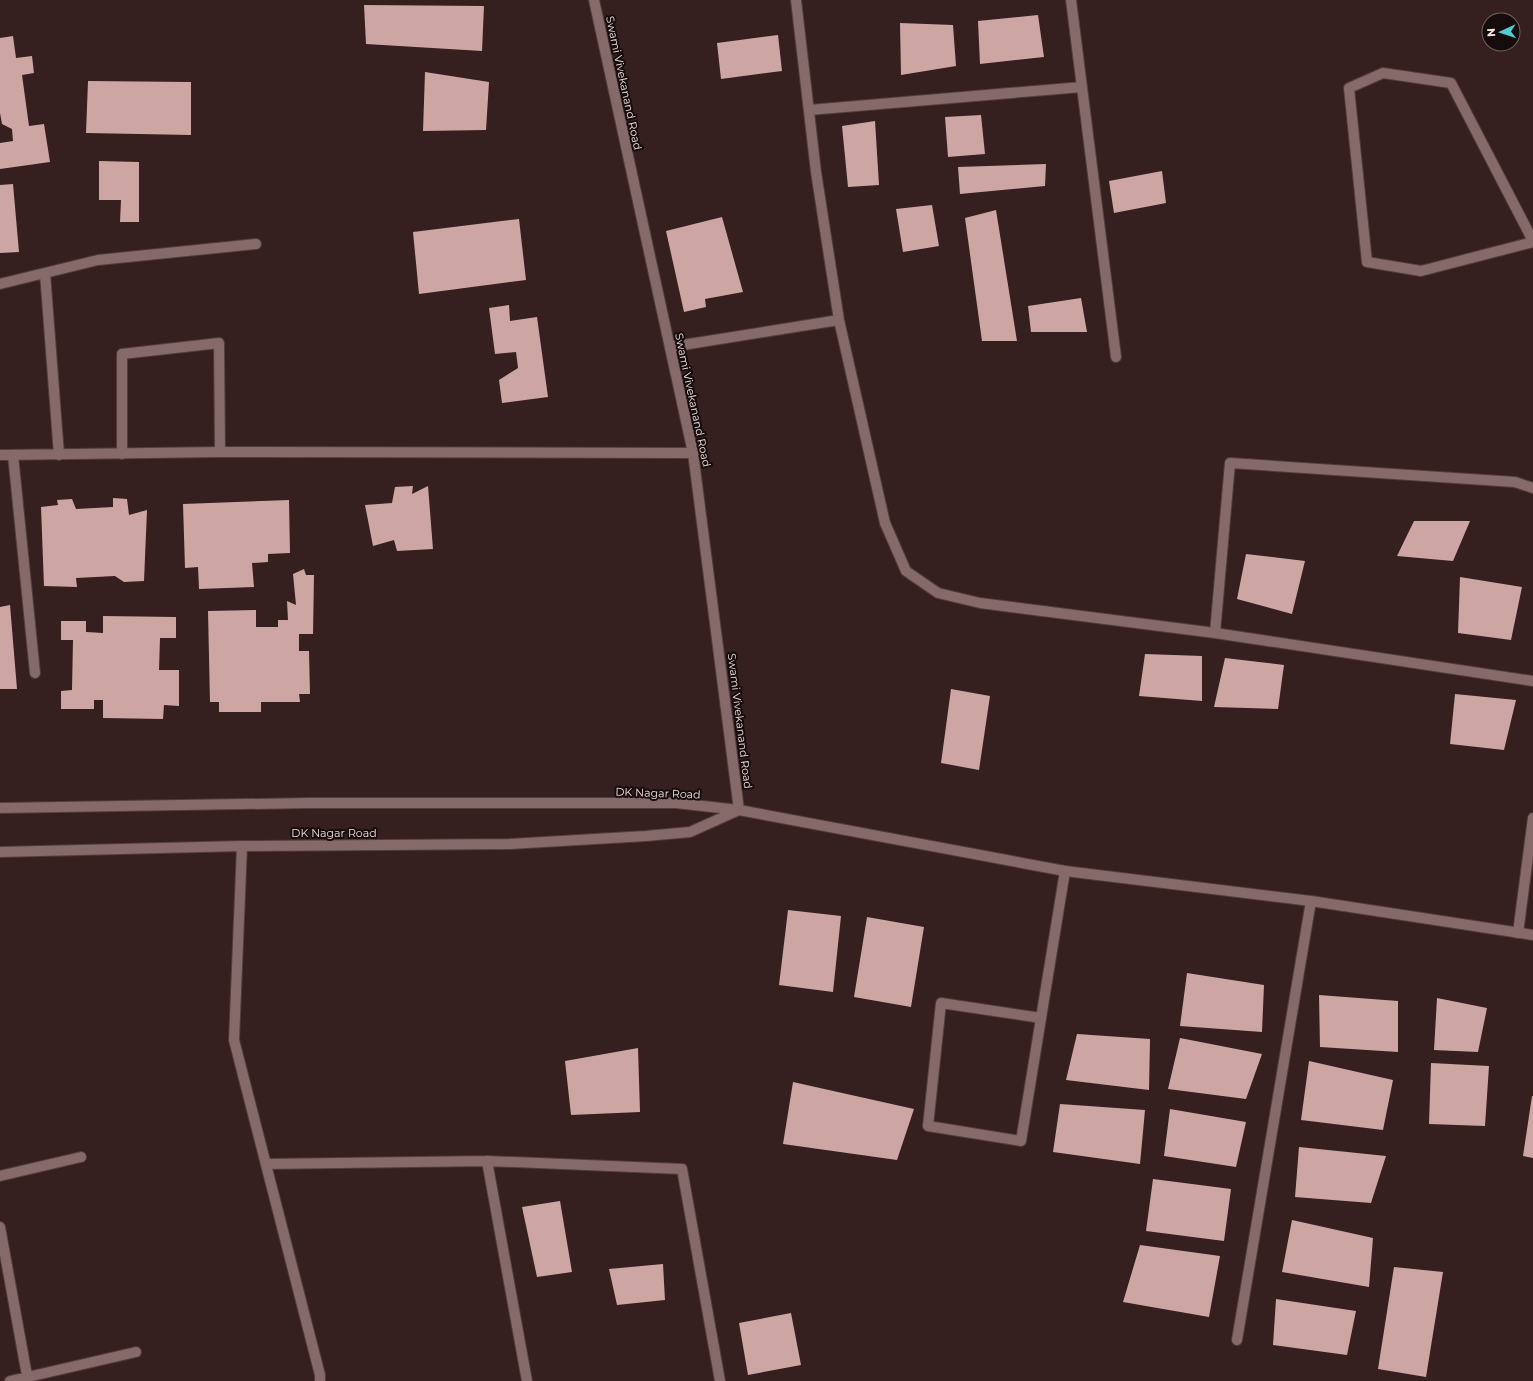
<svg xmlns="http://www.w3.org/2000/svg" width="1533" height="1381" font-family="Montserrat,sans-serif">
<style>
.building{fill:#cda6a4}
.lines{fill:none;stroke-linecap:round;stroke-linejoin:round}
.lane-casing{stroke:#503d3c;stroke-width:12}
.street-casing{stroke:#503d3c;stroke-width:12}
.secondary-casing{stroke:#503d3c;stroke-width:12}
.lane{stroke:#856a69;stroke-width:10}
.street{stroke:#856a69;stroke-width:10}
.secondary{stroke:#856a69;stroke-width:10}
.labels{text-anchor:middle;stroke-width:4;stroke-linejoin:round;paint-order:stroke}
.street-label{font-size:11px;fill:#f3e3e2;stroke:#160c0c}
</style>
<rect width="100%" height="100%" fill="#361f1f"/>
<path class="building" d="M364,5L484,6L482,51L366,44Z
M1038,15L1044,57L980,64L978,21Z
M900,23L953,25L956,66L901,75Z
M778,35L782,71L721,79L717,43Z
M13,36L16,58L32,56L34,73L22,75L29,126L44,124L50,162L0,169V143L13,141L12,129L2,124L0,113V38Z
M425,72L489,82L486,130L423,131Z
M88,81L191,82V135L86,133Z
M981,115L985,154L948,157L945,117Z
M875,121L879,185L848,187L842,126Z
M99,161L139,162V222H120L121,200H99Z
M1046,164L1045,186L960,194L958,167Z
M1162,171L1166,203L1114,213L1109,181Z
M13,184L19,252L0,253V185Z
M932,205L939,246L903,252L896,209Z
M996,210L1017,341H982L965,218Z
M722,217L743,292L705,299L706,307L684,312L666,231Z
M519,219L526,280L419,294L413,232Z
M1081,298L1087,332H1031L1028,306Z
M509,305L510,321L537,317L548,397L502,403L499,380L518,368L516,352L495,354L489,308Z
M413,486L412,494L428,486L433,549L397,551L394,540L373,546L365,505L392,503L395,487Z
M113,498L127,499L129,515L147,510L144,581L124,582L115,576L76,578L77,587L44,586L41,507L58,505L57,500L72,499L76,509L113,507Z
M289,500L290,553L268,554V562L252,563L254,587L199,589L198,567L185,568L183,504Z
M1414,521H1470L1453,561L1397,556Z
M1246,554L1305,561L1292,614L1237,599Z
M304,569L306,575H314L313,634H299V651H309L310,694H299L300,702H261V712H219V702H210L208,611L256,610V627H278V620H288L287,601L296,605L293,574Z
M1460,577L1522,587L1511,640L1458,633Z
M10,605L17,689H0V607Z
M103,616L176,617V638H160L159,670H179V706L164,705L163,719L103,718V700H94V709H61V691L72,690L73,640H61V621H86V632L103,633Z
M1145,654L1202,656V701L1139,696Z
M1225,658L1284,665L1278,709L1214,707Z
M951,689L990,696L979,770L941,763Z
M1455,694L1516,700L1504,750L1450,744Z
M788,910L841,916L833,992L779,985Z
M867,917L924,927L911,1007L854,997Z
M1187,973L1264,985L1262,1032L1180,1026Z
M1319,995L1398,1001V1052L1320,1047Z
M1437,998L1487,1008L1478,1052L1434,1050Z
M1077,1034L1150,1039L1149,1090L1066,1080Z
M1180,1038L1262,1054L1246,1099L1168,1089Z
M638,1048L640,1112L571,1115L565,1061Z
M1309,1061L1393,1080L1383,1130L1301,1120Z
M1431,1063L1489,1066L1485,1126L1429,1124Z
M793,1082L914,1109L897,1160L783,1144Z
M1532,1096H1533V1158L1523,1156Z
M1060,1104L1145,1110L1140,1164L1053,1152Z
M1170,1109L1246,1122L1236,1167L1164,1156Z
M1299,1147L1386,1156L1371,1203L1295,1197Z
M1153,1179L1231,1189L1224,1241L1146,1231Z
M560,1201L572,1272L537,1277L522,1207Z
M1292,1220L1373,1238L1369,1287L1282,1272Z
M1140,1245L1220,1256L1209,1317L1123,1302Z
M663,1264L665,1300L617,1305L609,1269Z
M1394,1267L1443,1272L1426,1377L1378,1369Z
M1276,1299L1356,1311L1347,1355L1273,1345Z
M791,1313L801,1365L748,1375L739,1323Z"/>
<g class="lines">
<g class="lane-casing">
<path id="lane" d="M122,454V354L219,343L220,452"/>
</g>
<g class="street-casing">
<path id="street" d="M796,0L816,172L839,320L885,523L906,571L938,593L980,603L1215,633L1533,681
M1071,0L1116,357
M809,110L1082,87
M1533,241L1451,83L1383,73L1349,88L1367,262L1421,271L1533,242
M45,273L59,455
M0,284L98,260L256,244
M670,347L839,320
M0,455L220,452L693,453
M13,455L35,673
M1215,633L1230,463L1515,482L1533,488
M242,846L234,1040L320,1375V1381
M1518,933L1533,818
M1041,1018L941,1003L928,1126L1021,1141L1065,871
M266,1164L487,1161
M0,1176L81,1157
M0,1227L28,1381
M1237,1340L1311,901
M10,1381L136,1352
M527,1381L487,1161L682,1169L720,1381"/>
</g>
<g class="secondary-casing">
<path id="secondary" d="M594,0L693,453L739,810
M0,808L309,803H676L739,810L1065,871L1311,901L1533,935
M0,852L242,846L510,844L646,836L690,832L739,810"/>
</g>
<use href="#lane" class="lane"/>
<use href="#street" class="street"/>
<use href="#secondary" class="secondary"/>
</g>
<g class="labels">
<g class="street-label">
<text transform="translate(624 83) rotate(78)" y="4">Swami Vivekanand Road</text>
<text transform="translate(693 400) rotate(78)" y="4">Swami Vivekanand Road</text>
<text transform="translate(740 721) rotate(83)" y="4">Swami Vivekanand Road</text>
<text transform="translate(658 793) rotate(2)" y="4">DK Nagar Road</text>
<text x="334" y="837">DK Nagar Road</text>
</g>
</g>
<g transform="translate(1501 32) rotate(267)"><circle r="19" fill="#160c0c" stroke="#6e6262"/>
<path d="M0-3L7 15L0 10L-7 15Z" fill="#51ccd4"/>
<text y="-6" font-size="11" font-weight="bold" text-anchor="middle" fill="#f3e3e2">N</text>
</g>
</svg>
